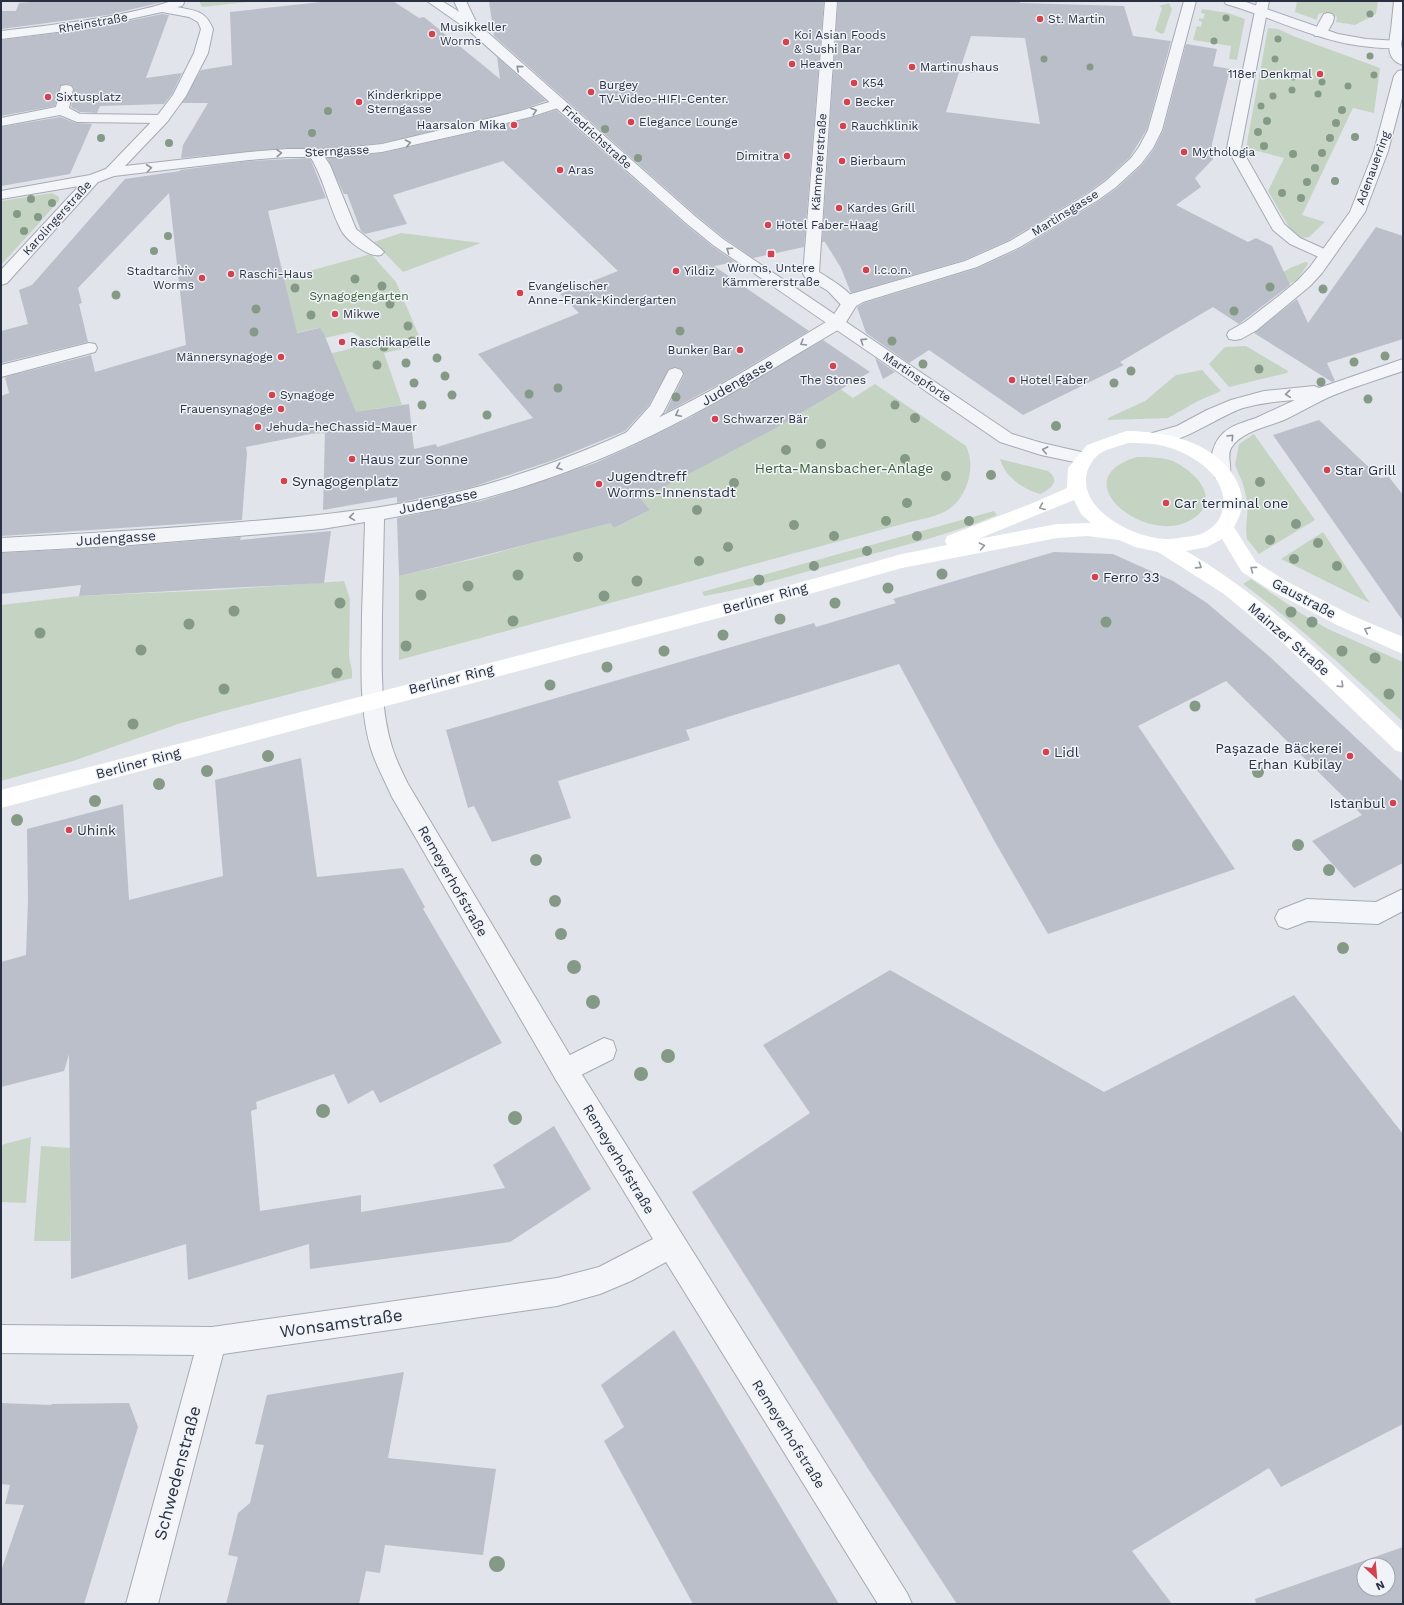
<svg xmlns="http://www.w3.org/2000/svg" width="1404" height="1605" font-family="'Work Sans',sans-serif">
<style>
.green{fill:#c5d4c2}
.building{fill:#bbbfca;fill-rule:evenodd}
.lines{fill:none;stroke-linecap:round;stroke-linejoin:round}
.service-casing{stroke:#a6aab4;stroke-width:2}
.pedestrian-casing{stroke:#a6aab4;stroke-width:2}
.minor-casing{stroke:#a6aab4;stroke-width:2}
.tertiary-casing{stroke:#a6aab4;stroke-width:2}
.service{fill:#f4f5f8;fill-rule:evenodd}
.pedestrian{fill:#f4f5f8;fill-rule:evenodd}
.minor{fill:#f4f5f8;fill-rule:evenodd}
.tertiary{fill:#f4f5f8;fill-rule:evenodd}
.secondary{fill:#fff;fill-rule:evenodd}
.tree{fill:#859a86}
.oneway{stroke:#8e929d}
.oneway2{stroke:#9498a0}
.poi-dot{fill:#d3424e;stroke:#f0f3f7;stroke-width:1.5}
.labels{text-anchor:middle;stroke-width:3;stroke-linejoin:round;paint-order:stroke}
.far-poi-label{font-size:12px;fill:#283042;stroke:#f0f3f7;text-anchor:start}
.far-street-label{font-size:12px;fill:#283042;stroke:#f0f3f7}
.far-park-label{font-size:12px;fill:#3a5e35;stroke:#f0f3f7}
.street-label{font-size:14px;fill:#283042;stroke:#f0f3f7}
.poi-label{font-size:14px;fill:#283042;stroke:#f0f3f7;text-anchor:start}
.park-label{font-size:14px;fill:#3a5e35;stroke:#f0f3f7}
.near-street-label{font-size:17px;fill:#283042;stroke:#f0f3f7}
</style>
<rect width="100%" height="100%" fill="#e1e4ea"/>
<path class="green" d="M199,1H257L202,7Z
M1297,1H1378L1376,14L1355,25L1336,22L1337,17C1331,14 1323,12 1318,14L1317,20L1295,12Z
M1169,3L1172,9L1164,33L1161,34L1155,30L1162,8L1159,6Z
M1202,9L1228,13L1245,19L1237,60L1229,59L1231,46L1193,40L1197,26L1201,27L1202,22L1199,21V18L1203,19L1205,14L1201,13Z
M1268,28L1278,29L1293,36L1380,68L1374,113L1353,108L1302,215L1325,222L1309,237L1301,238L1294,236L1268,191L1284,158L1246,148Z
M52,193L59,197V201L1,265V201Z
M401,233L481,243L403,272L374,242Z
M371,254L396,282L423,345L384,353L402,405L374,409L375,425L325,431V433L313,434L303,371L336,365L332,353C341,351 360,349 360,337L352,332L325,338L319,328L234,346L288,297L284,278Z
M1305,262H1307L1308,264L1297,280L1259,299L1220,311L1290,268Z
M1246,346L1288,371L1287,373L1229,387L1209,364L1225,347Z
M1202,370L1221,391L1198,401L1168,418L1108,420V418L1145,401L1176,375Z
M875,384L966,446C977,468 966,500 946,511C935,517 922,519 910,522L399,660V576L474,559L551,538L604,516L614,528L650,510L641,499L839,388L853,398Z
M1254,434L1315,520L1259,554L1247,539L1246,530L1248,504L1243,484L1235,465L1239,444Z
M1137,457C1148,457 1159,457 1170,460C1196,470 1225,502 1189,521C1144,545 1062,479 1137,457Z
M1000,459L1048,471C1061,481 1051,488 1041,494C1024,490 1004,476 1000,459Z
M994,511L997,515C949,535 899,547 849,560C801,573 753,588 704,596L702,592Z
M1323,532L1370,603L1281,559Z
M1251,579L1302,614L1328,629L1403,662V722C1351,674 1300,626 1243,584Z
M344,581L350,599L349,656L352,671V678L220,712L178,724L73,761L1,781V605L79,596L217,590Z
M31,1137L26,1203L1,1202V1145Z
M41,1146L70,1148V1241H34Z"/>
<path class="building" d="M40,1H167L108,15L1,29V11H16L19,3Z
M330,1H393L419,18L424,17L500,79L497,57L546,101L520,110L382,143L333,148H287L181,158L183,145L208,103H182L201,70L232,65L230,12Z
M489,1H824L804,247L753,258L724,238L697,216L494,36Z
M838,1H1017L1021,3L1124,6L1133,36L1171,41L1147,129L1130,157L1105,180L1087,193L1009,240L964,260L851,293L841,268L825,242H822ZM971,36L1025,38L1040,124L946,112Z
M162,14L169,15L146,78L182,73L172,94L164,104L100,106L97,113L80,112L71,107L74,88L71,85L66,84L60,86L55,106L1,116V40L89,29Z
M1186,44L1217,49L1213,66L1230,69L1212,144L1213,159L1195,178L1201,187L1176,205L1248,242L1256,238L1272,246L1290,285L1239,324L1213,307L1120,362L1124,365L1023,415L929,350L909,363L866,333L857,307L864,303L978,268L1021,248L1099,201L1117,188L1142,165L1154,149L1163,131Z
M556,110L685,224L712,246L735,262L714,266L809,331L725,381L665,413L684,375L681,369L675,367L669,369L649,405L625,431L554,460L469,488L397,503V497L323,510L325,431L246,447L247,453L242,520L1,536V396L9,393L5,377L91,355L95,372L186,345L169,193L78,288L82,303L79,304L88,342L2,363L1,331L28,324L19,290L32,285L125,179L180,171V170L249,161L310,158L326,198L268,211L297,333L320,328L324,334L356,412L409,404L414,449L436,444L437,447L533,418L478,354L579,313L560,294L618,271L503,161L393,195L407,224L365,234L361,231L347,194H344L327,158L382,153L471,133L530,118Z
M60,117L76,123L92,124L70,174L1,186V127Z
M1376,227L1403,236V339L1327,363L1335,381L1332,382L1254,333L1297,299L1308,323Z
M823,340L870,372L772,430L641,499L650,510L614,528L610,523L458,562L399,576L397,518L481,501L550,479L595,463L639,443L691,417Z
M875,358L895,372L883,379Z
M1319,420L1380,478L1389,477L1403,495V621L1273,435Z
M331,531L324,583L79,596L81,585L1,594V553L131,546L241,537L240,540Z
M1054,552L1113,554L1173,581L1207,603L1269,656L1403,782V863L1354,888L1312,841L1362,815L1226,681L1138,726L1235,869L1048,934L995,842L899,664L686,730L690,740L558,781L571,818L492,842L474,806L468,808L446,730L814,623L816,627L896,603L893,599Z
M301,758L317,877L403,868L425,907L423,909L502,1043L380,1103L373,1090L348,1104L334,1074L256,1102L257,1109L251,1111L260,1211L361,1195V1212L505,1188L493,1165L554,1126L591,1189L510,1242L310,1269L309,1244L188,1280L186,1244L71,1279L69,1054L64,1071L1,1087V962L26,955L28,900L27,829L123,804L129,900L223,876L215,780Z
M890,970L1104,1092L1294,995L1403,1134V1424L1281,1487L1269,1468L1132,1551L1172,1604H957L867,1467L692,1192L810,1113L763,1045Z
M674,1330L699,1371L839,1604H693L604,1441L624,1427L601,1385Z
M404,1372L388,1458L496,1469L483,1555L385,1545L380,1573L366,1571L359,1604H226L238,1557L228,1555L238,1513L250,1503L264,1445L255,1444L267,1395Z
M1,1403L51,1405L52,1404L129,1403L138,1427L84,1604H1V1571L24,1505L5,1504L10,1485L1,1484Z
M1403,1547V1604H1256L1255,1599ZM1364,1565H1388V1589H1364Z"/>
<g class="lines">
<g class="service-casing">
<path id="service" d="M454,1H466L478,26L477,29H467Z
M66,85L71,86L73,89L69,108L80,114L162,115L167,116L169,119L167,122L162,123L77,122L60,115L1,126V118L56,107L61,86Z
M315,149L320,150L330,165L356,229L381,249L384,252L381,255C369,258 347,241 341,230C328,205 324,177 308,153L310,150Z
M89,343L95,344L97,348L95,352L1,377V365Z
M675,368L681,370L683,374L663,413L637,442L631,444L625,442L622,438L625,434L650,406L669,370Z
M1403,889V911L1378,924L1308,921L1287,929L1279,926L1275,918L1279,910L1307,899L1376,902Z
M604,1038L613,1041L616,1050L613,1059L565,1083L556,1080L552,1071L556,1062Z"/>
</g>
<g class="pedestrian-casing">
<path id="pedestrian" d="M825,1H837L819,272C833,281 848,289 857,303L855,307L849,308L843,307L828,291L805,277L803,274Z
M1257,1H1269L1241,148L1284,224L1300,238L1331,252L1334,255L1331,258L1326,260L1321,258L1290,244L1273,230L1227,148Z
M1328,13L1332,14L1334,17L1333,22L1325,36H1315L1314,33C1317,27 1320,20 1324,14Z
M837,318L843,319L845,323L843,327C775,367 709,409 638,442C581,469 519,490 458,505C434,510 409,514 384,519L382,614L379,619L372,622L365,619L362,614L365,522L322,529L131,545L1,552V538C81,534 161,529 242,522C328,515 418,506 501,480C573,458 644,427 710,391C751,368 791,343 831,319Z"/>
</g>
<g class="minor-casing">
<path id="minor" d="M172,1H183L184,3L182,6L177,7C196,11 205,10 213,29L208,53L186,96L167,122L125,166L249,152L287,149H333L382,144L520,111L559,99L564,100L566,103L564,106L530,117L471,132L382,152L333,157H287L249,160L114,176L98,182L7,283L1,285V270L79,186L1,199V191L90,175L106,169L157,116L173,95L194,53L201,29L198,22L189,17L162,12L89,28L1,39V31C58,24 116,19 172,1Z
M1184,1H1196L1162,130L1153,148L1141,164L1116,187L1098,200L1020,247L977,267L863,302L856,306L843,327L837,328L831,327L829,323C836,312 841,301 851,294L965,261L1010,241L1088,194L1106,181L1131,158L1139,147L1148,130Z
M1224,1L1246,2L1338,34L1366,39L1399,41L1401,44L1399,47C1390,49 1380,48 1371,47C1320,43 1275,18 1226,4Z
M1403,70V94L1388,151L1365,212L1322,273L1310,286L1257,330L1241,339L1235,340L1229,339L1227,335L1229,331L1245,322L1280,295L1298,280L1310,267L1350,212L1374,151L1394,76L1398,71Z
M372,606L379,609L382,614C382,658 379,705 392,747C396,760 402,772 408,784L574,1062L907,1593L912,1604H878L666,1262L631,1281L600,1294L557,1306L223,1354L158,1604H126L194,1355L1,1353V1325L212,1327L557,1278L599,1267L653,1239L556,1080L392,797C385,781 376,765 371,749C358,706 362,658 362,614L365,609Z"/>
</g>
<g class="tertiary-casing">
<path id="tertiary" d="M427,1H442L477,23L696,217L723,239L1012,434L1042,443L1090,454L1093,458L1090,462L1084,464L1041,455L1000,442L713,245L686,223L467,29Z
M1394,1H1403V33L1401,44L1403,53V65C1385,60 1389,43 1391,30C1392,21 1393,11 1394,1Z
M1403,359V371C1380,379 1356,386 1334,395C1317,402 1301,412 1284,420C1267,427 1242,431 1231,448C1226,458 1234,469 1228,478L1222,479L1216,478C1206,461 1213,438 1230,428C1237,424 1247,421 1256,418C1269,412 1282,406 1295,400C1278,401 1261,403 1243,408C1218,416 1174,450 1149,442L1146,438L1149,434L1177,426L1207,410L1231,400L1264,391L1314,386L1319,388Z"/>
</g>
<use href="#service" class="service"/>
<use href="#pedestrian" class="pedestrian"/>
<use href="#minor" class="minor"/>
<use href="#tertiary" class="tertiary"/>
<path class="secondary" d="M1126,431C1165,431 1213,441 1235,478C1245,496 1244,510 1234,527L1256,562L1286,581L1351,615L1403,637V654L1337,625L1272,591L1242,572L1222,539L1207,547L1186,551C1268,599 1335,666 1403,731V753L1395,750L1283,643L1224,594L1158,552L1135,547L1119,540L1087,536L1057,538L902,568L813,593L1,808V790L813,579L902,554L947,545L945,541L947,536L1033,503L1067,488L1068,468L1087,445ZM1128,443C1140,443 1152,443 1164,446C1190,453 1227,474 1223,506C1222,519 1215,527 1203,533C1197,536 1191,536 1185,537C1179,538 1173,539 1167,539C1138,539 1085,514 1086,480C1086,470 1091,461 1099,454C1107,449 1119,446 1128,443ZM1074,500L1081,514L1091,523L1057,524L978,539Z"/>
</g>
<g class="tree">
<circle cx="1370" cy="14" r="3.5"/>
<circle cx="1226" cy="18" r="3.5"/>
<circle cx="1278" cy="39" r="3.5"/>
<circle cx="1214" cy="41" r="3.5"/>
<circle cx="1370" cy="56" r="3.5"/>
<circle cx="1044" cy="59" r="3.5"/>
<circle cx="1275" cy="59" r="3.5"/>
<circle cx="1090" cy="67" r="3.5"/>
<circle cx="972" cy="69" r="3.5"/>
<circle cx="1374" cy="75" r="3.5"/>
<circle cx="1293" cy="77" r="3.5"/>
<circle cx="1322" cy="82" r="3.5"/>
<circle cx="1348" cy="86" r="3.5"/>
<circle cx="1292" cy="90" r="3.5"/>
<circle cx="1318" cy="94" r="3.5"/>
<circle cx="1273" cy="96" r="3.5"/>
<circle cx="1261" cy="106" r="3.5"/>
<circle cx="1342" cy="110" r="4"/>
<circle cx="328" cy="111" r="4"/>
<circle cx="1267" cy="121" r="4"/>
<circle cx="1336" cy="123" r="4"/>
<circle cx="605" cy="129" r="4"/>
<circle cx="1258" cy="132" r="4"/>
<circle cx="312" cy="133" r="4"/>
<circle cx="1355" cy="137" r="4"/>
<circle cx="101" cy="138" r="4"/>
<circle cx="1330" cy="138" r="4"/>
<circle cx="169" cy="143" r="4"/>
<circle cx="1264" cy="146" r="4"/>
<circle cx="1322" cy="153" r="4"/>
<circle cx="1293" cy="154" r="4"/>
<circle cx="638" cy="158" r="4"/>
<circle cx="1315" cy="168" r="4"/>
<circle cx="1335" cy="181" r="4"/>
<circle cx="1307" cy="182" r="4"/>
<circle cx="1282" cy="193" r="4"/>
<circle cx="1301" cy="198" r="4"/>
<circle cx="31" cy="199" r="4"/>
<circle cx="52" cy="203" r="4"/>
<circle cx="17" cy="214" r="4"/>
<circle cx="38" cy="217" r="4"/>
<circle cx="24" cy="231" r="4"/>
<circle cx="168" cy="236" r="4"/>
<circle cx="154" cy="251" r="4"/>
<circle cx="355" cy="279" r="4.5"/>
<circle cx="382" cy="286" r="4.5"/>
<circle cx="1270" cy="287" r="4.5"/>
<circle cx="295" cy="288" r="4.5"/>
<circle cx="1323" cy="289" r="4.5"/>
<circle cx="116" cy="295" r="4.5"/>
<circle cx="390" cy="304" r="4.5"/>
<circle cx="256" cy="309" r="4.5"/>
<circle cx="1234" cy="311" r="4.5"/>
<circle cx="311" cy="315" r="4.5"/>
<circle cx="408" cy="326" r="4.5"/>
<circle cx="680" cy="331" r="4.5"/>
<circle cx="254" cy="332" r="4.5"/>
<circle cx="412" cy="341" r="4.5"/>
<circle cx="892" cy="341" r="4.5"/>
<circle cx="384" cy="347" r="4.5"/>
<circle cx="1385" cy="356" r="4.5"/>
<circle cx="437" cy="358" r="4.5"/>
<circle cx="1354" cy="362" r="4.5"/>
<circle cx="406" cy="363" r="4.5"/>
<circle cx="923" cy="364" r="4.5"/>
<circle cx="377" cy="365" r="4.5"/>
<circle cx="1259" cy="369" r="4.5"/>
<circle cx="1131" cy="371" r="4.5"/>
<circle cx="445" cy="376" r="4.5"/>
<circle cx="1321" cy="382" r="4.5"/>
<circle cx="414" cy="383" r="4.5"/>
<circle cx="1114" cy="383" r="4.5"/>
<circle cx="558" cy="388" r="4.5"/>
<circle cx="529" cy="394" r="4.5"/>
<circle cx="452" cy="395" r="4.5"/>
<circle cx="676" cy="397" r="4.5"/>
<circle cx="1368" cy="399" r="4.5"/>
<circle cx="422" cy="405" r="4.5"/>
<circle cx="895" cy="405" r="4.5"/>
<circle cx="487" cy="415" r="4.5"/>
<circle cx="915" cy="418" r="5"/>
<circle cx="1056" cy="426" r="5"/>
<circle cx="821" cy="444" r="5"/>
<circle cx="786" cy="450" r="5"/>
<circle cx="905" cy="459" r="5"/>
<circle cx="991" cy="475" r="5"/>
<circle cx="946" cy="476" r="5"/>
<circle cx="1260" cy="482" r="5"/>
<circle cx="734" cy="483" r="5"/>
<circle cx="907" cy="503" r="5"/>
<circle cx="697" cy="510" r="5"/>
<circle cx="886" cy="521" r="5"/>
<circle cx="969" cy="521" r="5"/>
<circle cx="1296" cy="524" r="5"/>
<circle cx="794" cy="525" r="5"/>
<circle cx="834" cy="536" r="5"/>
<circle cx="917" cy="536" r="5"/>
<circle cx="1270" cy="540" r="5"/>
<circle cx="1318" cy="543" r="5"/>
<circle cx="728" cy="547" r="5"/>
<circle cx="867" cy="551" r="5"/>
<circle cx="578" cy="557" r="5"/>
<circle cx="1294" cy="559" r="5"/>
<circle cx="699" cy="561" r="5"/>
<circle cx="814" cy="566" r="5"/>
<circle cx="1337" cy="566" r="5"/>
<circle cx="942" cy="574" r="5.5"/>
<circle cx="518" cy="575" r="5.5"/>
<circle cx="759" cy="580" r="5.5"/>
<circle cx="637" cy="581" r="5.5"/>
<circle cx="468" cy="586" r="5.5"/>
<circle cx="888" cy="588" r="5.5"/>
<circle cx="421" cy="595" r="5.5"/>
<circle cx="604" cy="596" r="5.5"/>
<circle cx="340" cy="603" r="5.5"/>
<circle cx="835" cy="603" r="5.5"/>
<circle cx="234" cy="611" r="5.5"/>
<circle cx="1291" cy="612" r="5.5"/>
<circle cx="780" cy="619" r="5.5"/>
<circle cx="513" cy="621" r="5.5"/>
<circle cx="1106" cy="622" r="5.5"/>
<circle cx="1312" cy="622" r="5.5"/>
<circle cx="189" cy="624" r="5.5"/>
<circle cx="40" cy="633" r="5.5"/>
<circle cx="723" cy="635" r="5.5"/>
<circle cx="406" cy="646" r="5.5"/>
<circle cx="141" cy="650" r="5.5"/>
<circle cx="664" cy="651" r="5.5"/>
<circle cx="1342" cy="651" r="5.5"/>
<circle cx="1375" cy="658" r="5.5"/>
<circle cx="607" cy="667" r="5.5"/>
<circle cx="337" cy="673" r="5.5"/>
<circle cx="550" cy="685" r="5.5"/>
<circle cx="224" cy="689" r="5.5"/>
<circle cx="1389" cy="694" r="5.5"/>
<circle cx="1195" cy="706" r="5.5"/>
<circle cx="133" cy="724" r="5.5"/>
<circle cx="268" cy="756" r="6"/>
<circle cx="207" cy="771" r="6"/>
<circle cx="1258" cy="772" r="6"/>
<circle cx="159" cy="784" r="6"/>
<circle cx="95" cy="801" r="6"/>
<circle cx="17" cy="820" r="6"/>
<circle cx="1298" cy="845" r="6"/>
<circle cx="536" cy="860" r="6"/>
<circle cx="1329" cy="870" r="6"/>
<circle cx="555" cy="901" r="6"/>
<circle cx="561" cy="934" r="6"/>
<circle cx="1343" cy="948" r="6"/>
<circle cx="574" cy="967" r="7"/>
<circle cx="593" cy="1002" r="7"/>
<circle cx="668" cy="1056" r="7"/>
<circle cx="641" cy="1074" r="7"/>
<circle cx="323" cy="1111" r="7"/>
<circle cx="515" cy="1118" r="7"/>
<circle cx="497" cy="1564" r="8"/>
</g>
<defs><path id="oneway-chevron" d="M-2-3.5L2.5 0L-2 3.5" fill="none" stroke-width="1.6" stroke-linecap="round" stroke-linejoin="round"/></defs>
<g class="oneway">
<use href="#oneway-chevron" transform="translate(519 68) rotate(-139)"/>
<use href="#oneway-chevron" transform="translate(534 111) rotate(-18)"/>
<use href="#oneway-chevron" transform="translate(408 143) rotate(-12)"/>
<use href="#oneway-chevron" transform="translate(279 153) rotate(-4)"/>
<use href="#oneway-chevron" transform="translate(149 168) rotate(-7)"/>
<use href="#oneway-chevron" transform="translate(729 250) rotate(-146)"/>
<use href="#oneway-chevron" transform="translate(863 341) rotate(-147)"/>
<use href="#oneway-chevron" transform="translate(803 343) rotate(150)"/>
<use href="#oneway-chevron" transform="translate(1288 394) rotate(175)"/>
<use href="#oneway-chevron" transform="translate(678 414) rotate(153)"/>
<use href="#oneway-chevron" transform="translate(1231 437) rotate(-46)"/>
<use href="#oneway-chevron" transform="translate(1045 450) rotate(-169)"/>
<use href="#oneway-chevron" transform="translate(559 467) rotate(160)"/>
<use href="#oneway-chevron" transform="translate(352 517) rotate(171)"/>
</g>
<g class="oneway2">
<use href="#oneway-chevron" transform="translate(1042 507) rotate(157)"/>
<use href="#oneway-chevron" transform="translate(982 546) rotate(-11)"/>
<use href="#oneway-chevron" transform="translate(1199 566) rotate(33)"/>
<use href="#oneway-chevron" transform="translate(1253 569) rotate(-144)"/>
<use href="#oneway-chevron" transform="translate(1367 630) rotate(-156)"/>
<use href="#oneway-chevron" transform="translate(1341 685) rotate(44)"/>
</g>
<g class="poi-dot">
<circle cx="1040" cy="19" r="4"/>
<circle cx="432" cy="34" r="4"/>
<circle cx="786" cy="42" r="4"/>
<circle cx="792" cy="64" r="4"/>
<circle cx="912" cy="67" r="4"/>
<circle cx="1320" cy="74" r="4"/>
<circle cx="854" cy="83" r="4"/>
<circle cx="591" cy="92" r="4"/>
<circle cx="48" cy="97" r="4"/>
<circle cx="359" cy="102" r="4"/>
<circle cx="847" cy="102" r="4"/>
<circle cx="631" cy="122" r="4"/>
<circle cx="514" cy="125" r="4"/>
<circle cx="843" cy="126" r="4"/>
<circle cx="1184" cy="152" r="4"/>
<circle cx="787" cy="156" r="4"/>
<circle cx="842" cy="161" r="4"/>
<circle cx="560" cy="170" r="4"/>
<circle cx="839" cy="208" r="4"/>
<circle cx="768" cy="225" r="4"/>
<rect x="767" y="250" width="8" height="8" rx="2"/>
<circle cx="866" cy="270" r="4"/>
<circle cx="676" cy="271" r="4"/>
<circle cx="231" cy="274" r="4"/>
<circle cx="202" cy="278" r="4"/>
<circle cx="520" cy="293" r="4"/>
<circle cx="335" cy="314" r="4"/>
<circle cx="342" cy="342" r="4"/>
<circle cx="740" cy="350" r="4"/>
<circle cx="281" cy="357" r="4"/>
<circle cx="833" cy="366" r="4"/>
<circle cx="1012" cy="380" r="4"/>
<circle cx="272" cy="395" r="4"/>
<circle cx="281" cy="409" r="4"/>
<circle cx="715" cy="419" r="4"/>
<circle cx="258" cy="427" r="4"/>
<circle cx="352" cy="459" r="4"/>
<circle cx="1327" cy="470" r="4"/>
<circle cx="284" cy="481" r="4"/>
<circle cx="599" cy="484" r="4"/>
<circle cx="1166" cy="503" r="4"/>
<circle cx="1095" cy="577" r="4"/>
<circle cx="1046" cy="752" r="4"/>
<circle cx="1350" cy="756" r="4"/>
<circle cx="1393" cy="803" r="4"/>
<circle cx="69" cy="830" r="4"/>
</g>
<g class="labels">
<g class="far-poi-label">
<text x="1048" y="23">St. Martin</text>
<text x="440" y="31">Musikkeller<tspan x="440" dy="14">Worms</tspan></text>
<text x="794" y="39">Koi Asian Foods<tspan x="794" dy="14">&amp; Sushi Bar</tspan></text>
<text x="800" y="68">Heaven</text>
<text x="920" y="71">Martinushaus</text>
<text x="1312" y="78" text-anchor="end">118er Denkmal</text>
<text x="862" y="87">K54</text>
<text x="599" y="89">Burgey<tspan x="599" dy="14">TV-Video-HIFI-Center.</tspan></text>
<text x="367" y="99">Kinderkrippe<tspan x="367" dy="14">Sterngasse</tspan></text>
<text x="56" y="101">Sixtusplatz</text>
<text x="855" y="106">Becker</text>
<text x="639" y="126">Elegance Lounge</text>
<text x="506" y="129" text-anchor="end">Haarsalon Mika</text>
<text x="851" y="130">Rauchklinik</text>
<text x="1192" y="156">Mythologia</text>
<text x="779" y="160" text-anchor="end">Dimitra</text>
<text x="850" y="165">Bierbaum</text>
<text x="568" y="174">Aras</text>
<text x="847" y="212">Kardes Grill</text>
<text x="776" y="229">Hotel Faber-Haag</text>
<text x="771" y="272" text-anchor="middle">Worms, Untere<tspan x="771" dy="14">Kämmererstraße</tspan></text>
<text x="874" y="274">I.c.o.n.</text>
<text x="194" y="275" text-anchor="end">Stadtarchiv<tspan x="194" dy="14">Worms</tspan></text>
<text x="684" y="275">Yildiz</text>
<text x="239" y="278">Raschi-Haus</text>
<text x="528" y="290">Evangelischer<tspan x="528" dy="14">Anne-Frank-Kindergarten</tspan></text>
<text x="343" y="318">Mikwe</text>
<text x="350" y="346">Raschikapelle</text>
<text x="732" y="354" text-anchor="end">Bunker Bar</text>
<text x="273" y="361" text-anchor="end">Männersynagoge</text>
<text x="833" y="384" text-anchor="middle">The Stones</text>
<text x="1020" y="384">Hotel Faber</text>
<text x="280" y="399">Synagoge</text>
<text x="273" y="413" text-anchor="end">Frauensynagoge</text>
<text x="723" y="423">Schwarzer Bär</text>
<text x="266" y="431">Jehuda-heChassid-Mauer</text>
</g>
<g class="far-street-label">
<text transform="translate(93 23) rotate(-10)" y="4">Rheinstraße</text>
<text transform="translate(597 137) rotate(42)" y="4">Friedrichstraße</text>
<text transform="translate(337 151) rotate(-3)" y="4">Sterngasse</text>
<text transform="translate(819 162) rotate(-86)" y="4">Kämmererstraße</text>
<text transform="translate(1373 168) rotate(-70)" y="4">Adenauerring</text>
<text transform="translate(1065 213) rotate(-32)" y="4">Martinsgasse</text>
<text transform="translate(57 218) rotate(-48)" y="4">Karolingerstraße</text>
<text transform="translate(917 377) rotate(34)" y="4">Martinspforte</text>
</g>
<g class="far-park-label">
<text x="359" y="300">Synagogengarten</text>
</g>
<g class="street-label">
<text transform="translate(737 382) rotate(-30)" y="5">Judengasse</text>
<text transform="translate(438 501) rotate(-12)" y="5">Judengasse</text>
<text transform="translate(116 538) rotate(-4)" y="5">Judengasse</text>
<text transform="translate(765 598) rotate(-15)" y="5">Berliner Ring</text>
<text transform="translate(1304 598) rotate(28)" y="5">Gaustraße</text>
<text transform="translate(1289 639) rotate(41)" y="5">Mainzer Straße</text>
<text transform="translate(451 679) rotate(-14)" y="5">Berliner Ring</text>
<text transform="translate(138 763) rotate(-15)" y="5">Berliner Ring</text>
<text transform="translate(453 881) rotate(60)" y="5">Remeyerhofstraße</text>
<text transform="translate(619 1159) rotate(59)" y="5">Remeyerhofstraße</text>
<text transform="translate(789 1434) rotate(58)" y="5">Remeyerhofstraße</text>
</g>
<g class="poi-label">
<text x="360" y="464">Haus zur Sonne</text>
<text x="1335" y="475">Star Grill</text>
<text x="607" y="481">Jugendtreff<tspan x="607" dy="16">Worms-Innenstadt</tspan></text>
<text x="292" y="486">Synagogenplatz</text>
<text x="1174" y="508">Car terminal one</text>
<text x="1103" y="582">Ferro 33</text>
<text x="1342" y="753" text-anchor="end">Paşazade Bäckerei<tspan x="1342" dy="16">Erhan Kubilay</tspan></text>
<text x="1054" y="757">Lidl</text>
<text x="1385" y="808" text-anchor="end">Istanbul</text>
<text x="77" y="835">Uhink</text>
</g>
<g class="park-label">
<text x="844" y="473">Herta-Mansbacher-Anlage</text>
</g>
<g class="near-street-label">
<text transform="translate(341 1323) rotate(-8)" y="6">Wonsamstraße</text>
<text transform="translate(177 1473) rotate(-75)" y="6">Schwedenstraße</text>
</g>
</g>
<rect width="1404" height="1605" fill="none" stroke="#283042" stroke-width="4"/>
<g transform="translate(1376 1577) rotate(154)"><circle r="19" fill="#f0f3f7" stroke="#a0a5af"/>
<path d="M0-3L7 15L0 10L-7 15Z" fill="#d3424e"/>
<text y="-6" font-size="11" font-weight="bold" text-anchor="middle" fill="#283042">N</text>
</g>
</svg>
